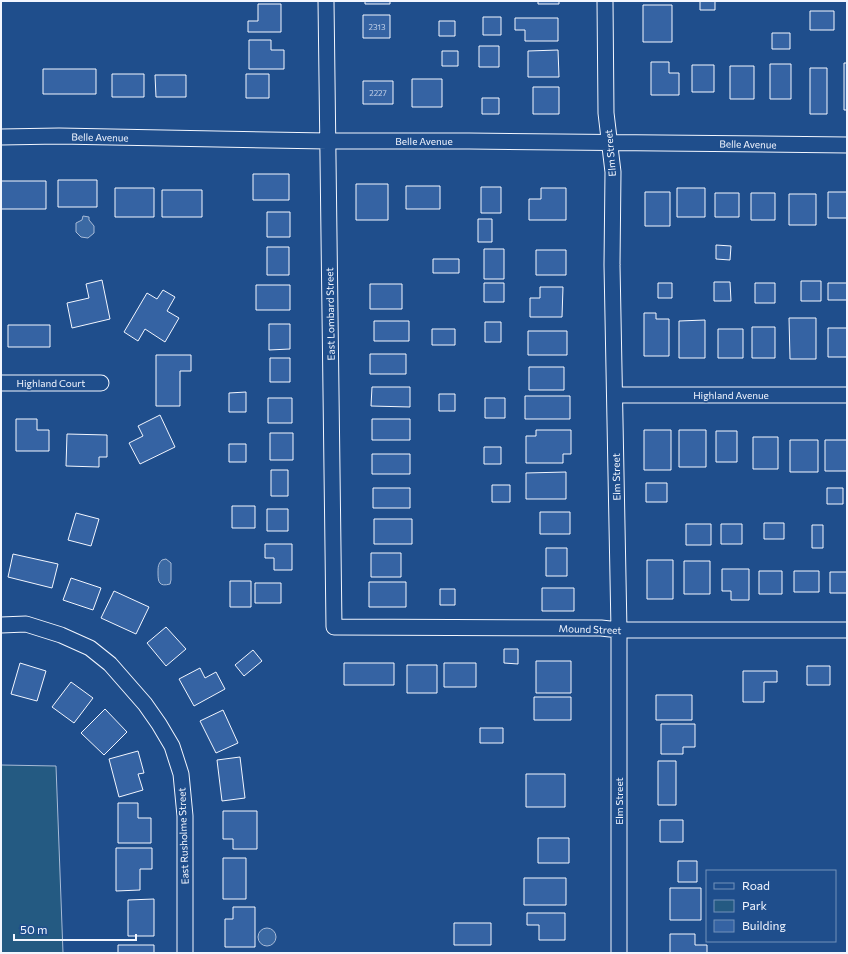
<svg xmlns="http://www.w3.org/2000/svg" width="848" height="954" font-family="Commissioner,sans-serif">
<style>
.green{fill:#245a82;stroke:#a8bbd7}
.water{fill:#3b69a3;stroke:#a8bbd7}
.building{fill:#3563a3;stroke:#f2f6ff}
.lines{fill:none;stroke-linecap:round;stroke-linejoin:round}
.minor-casing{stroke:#f2f6ff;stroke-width:17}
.minor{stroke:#1f4e8c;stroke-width:15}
.labels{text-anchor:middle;stroke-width:3;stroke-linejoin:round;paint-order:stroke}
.number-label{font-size:8px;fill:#c3d1e8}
.street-label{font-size:10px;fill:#f2f6ff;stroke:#1f4e8c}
</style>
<rect width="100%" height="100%" fill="#1f4e8c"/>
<path class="green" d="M1,765L56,766L63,953H1Z"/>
<path class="water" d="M83,216L89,217V220L94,226V233L88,238L81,237L76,232V223L82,220Z
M166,559L171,563V580L170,584C159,587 158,582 158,573C158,567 158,564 162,560Z
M258 937a9 9 0 1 1 18 0a9 9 0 1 1-18 0Z"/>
<path class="building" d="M365,1H390V4H365Z
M538,1H559V4H538Z
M700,1H715V10H700Z
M258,4H281V32H248V21H258Z
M643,5H672V42H643Z
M810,11H834V30H810Z
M363,15H390V38H363Z
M483,17H501V35H483Z
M515,18H558V41H525V30H515Z
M439,21H455V36H439Z
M772,33H790V49H772Z
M249,40H271V50H284V69H249Z
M479,46H499V67H479Z
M558,50L559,77H528V51Z
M442,51H458V66H442Z
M651,62H669V73H679V95H651Z
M844,63H847V110H844Z
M770,64H791V99H770Z
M692,65H714V92H692Z
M730,66H754V99H730Z
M810,68H827V114H810Z
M43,69H96V94H43Z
M112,74H144V97H112Z
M246,74H269V98H246Z
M155,75H186V97H156Z
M412,79H442V107H412Z
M363,81H393V104H363Z
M533,87H559V114H533Z
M482,98H499V114H482Z
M253,174H289V200H253Z
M58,180H97V207H58Z
M1,181H46V209H1Z
M356,184H388V220H356Z
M406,186H440V209H406Z
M481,187H501V213H481Z
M115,188H154V217H115Z
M541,188H566V220H529V199H541Z
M677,188H705V217H677Z
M162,190H202V217H162Z
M645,192H670V226H645Z
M828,192H847V218H828Z
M715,193H739V217H715Z
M751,193H775V220H751Z
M789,194H816V225H789Z
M267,212H290V237H267Z
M478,219H492V242H478Z
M716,245L731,246L730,260L716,259Z
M267,247H289V275H267Z
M484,249H504V279H484Z
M536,250H566V275H536Z
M433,259H459V273H433Z
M102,280L110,319L72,328L67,303L89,298L86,284Z
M801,281H821V301H801Z
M714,282H730L731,301H714Z
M484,283H504V302H484Z
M658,283H672V298H658Z
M755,283H775V303H755Z
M828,283H847V300H828Z
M370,284H402V309H370Z
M256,285H290V310H256Z
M540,287H563L562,317H530V298H540Z
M163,290L175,297L167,311L179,318L165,342L145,329L138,341L124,332L147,293L157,299Z
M644,313H656V319H669V356H644Z
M789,318H816V359H790Z
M705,320V358H679V321Z
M374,321H409V341H374Z
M485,322H501V342H485Z
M269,324H290V349L269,350Z
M8,325H50V347H8Z
M752,327H775V358H752Z
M828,328H847V357H828Z
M432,329H455V345H432Z
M718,329H743V358H718Z
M528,331H567V355H528Z
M370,354H406V374H370Z
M156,355H191V371H180V406H156Z
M270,358H290V382H270Z
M529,367H564V390H529Z
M372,387H410V407L371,406Z
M246,392V412H229V393Z
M439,394H455V411H439Z
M525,396H570V419H525Z
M268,398H292V423H268Z
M485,398H505V418H485Z
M160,415L175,447L140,464L129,443L143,436L138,426Z
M16,419H37V430H49V451H16Z
M372,419H410V440H372Z
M536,430H571V454H563V463H526V436H536Z
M644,430H671V470H644Z
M679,430H706V467H679Z
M716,431H737V462H716Z
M270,433H293V460H270Z
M67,434L107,435V457H99V467L66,466Z
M753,437H778V469H753Z
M790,440H818V472H790Z
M825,440H847V471H825Z
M229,444H246V462H229Z
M484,447H501V464H484Z
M372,454H410V474H372Z
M271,470H288V496H271Z
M566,472V499H526V473Z
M646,483H667V502H646Z
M492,485H510V502H492Z
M373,488H410V508H373Z
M827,488H843V504H827Z
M232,506H255V528H232Z
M267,509H288V531H267Z
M540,512H570V534H540Z
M76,513L99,519L91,546L68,540Z
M374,519H412V544H374Z
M764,523H784V539H764Z
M686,524H711V545H686Z
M721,524H742V544H721Z
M812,525H823V548H812Z
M265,544H292V570H274V558H265Z
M546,548H567V576H546Z
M371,553H401V577H371Z
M13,554L58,564L52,588L8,577Z
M647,560H673V599H647Z
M684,561H710V594H684Z
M722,569H749V600H731V591H722Z
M759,571H782V594H759Z
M794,571H819V592H794Z
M830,572H847V593H830Z
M71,578L101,588L93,610L63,600Z
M230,581H251V607H230Z
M369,582H406V607H369Z
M255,583H281V603H255Z
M542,588H574V611H542Z
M440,589H455V605H440Z
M114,591L149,607L136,634L101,618Z
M166,627L186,649L166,666L147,643Z
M504,649H518V664L504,663Z
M253,650L262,661L244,676L235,665Z
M536,661H571V693H536Z
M20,663L46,671L37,701L11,694Z
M344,663H394V685H344Z
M444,663H476V687H444Z
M407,665H437V693H407Z
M807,666H830V685H807Z
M200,668L205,678L216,672L225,689L194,706L179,679Z
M743,671H777V682H764V702H743Z
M71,682L93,698L74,723L52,707Z
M656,695H692V720H656Z
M534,697H571V720H534Z
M105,709L127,732L104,755L81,733Z
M223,710L238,743L216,753L200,721Z
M661,724H695V747H683V754H661Z
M480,728H503V743H480Z
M138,751L144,773L138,774L143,790L119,797L109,759Z
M240,757L245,798L222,801L217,760Z
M658,761H676V805H658Z
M526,774H565V807H526Z
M118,803H138V818H151V843H118Z
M223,811H257V849H233V839H223Z
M660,820H683V842H660Z
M538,838H569V863H538Z
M116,848H152V869H140V890L116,891Z
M223,858H246V899H223Z
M678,861H697V882H678Z
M524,878H566V905H524Z
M670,888H701V920H670Z
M154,899V936H128V900Z
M233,907H255V947H225V919H233Z
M527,913H565V940H539V925H527Z
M454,923H491V945H454Z
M670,934H695V945H707V953H670Z
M118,945H154V953H118Z"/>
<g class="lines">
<g class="minor-casing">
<path id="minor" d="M326,1L334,627L601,628L619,630H847
M605,1L606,113L613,172L612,265L619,630V953
M1,137L59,136L327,141H469L847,145
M1,383H101
M615,395H847
M1,625L26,624L61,635L90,648L110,664L145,704L159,724L172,746L181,774L185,816V953"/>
</g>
<use href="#minor" class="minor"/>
</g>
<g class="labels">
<g class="number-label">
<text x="377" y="30">2313</text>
<text x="378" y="96">2227</text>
</g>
<g class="street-label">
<text transform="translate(100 137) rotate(1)" y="4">Belle Avenue</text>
<text x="424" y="145">Belle Avenue</text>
<text transform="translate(748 144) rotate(1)" y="4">Belle Avenue</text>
<text transform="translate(610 153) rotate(-95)" y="4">Elm Street</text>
<text transform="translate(330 314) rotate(-91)" y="4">East Lombard Street</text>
<text x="51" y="387">Highland Court</text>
<text x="731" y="399">Highland Avenue</text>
<text transform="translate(616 477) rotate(-91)" y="4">Elm Street</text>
<text transform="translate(590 629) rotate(2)" y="4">Mound Street</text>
<text transform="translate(619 801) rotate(-90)" y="4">Elm Street</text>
<text transform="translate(183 836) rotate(-92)" y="4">East Rusholme Street</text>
</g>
</g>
<rect width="848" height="954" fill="none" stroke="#f2f6ff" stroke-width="4"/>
<rect x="706" y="870" width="130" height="72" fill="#1f4e8c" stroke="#7391ba"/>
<rect x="714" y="883" width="20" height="6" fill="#1f4e8c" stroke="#7391ba"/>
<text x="742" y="890" font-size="12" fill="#f2f6ff">Road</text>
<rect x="714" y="900" width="20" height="12" fill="#245a82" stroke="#7391ba"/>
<text x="742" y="910" font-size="12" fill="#f2f6ff">Park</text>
<rect x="714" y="920" width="20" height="12" fill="#3563a3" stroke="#7391ba"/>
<text x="742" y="930" font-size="12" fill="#f2f6ff">Building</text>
<path d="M14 934v6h122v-6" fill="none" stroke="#f2f6ff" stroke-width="2"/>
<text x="20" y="934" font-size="12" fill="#f2f6ff" stroke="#1f4e8c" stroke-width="3" paint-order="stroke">50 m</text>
</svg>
